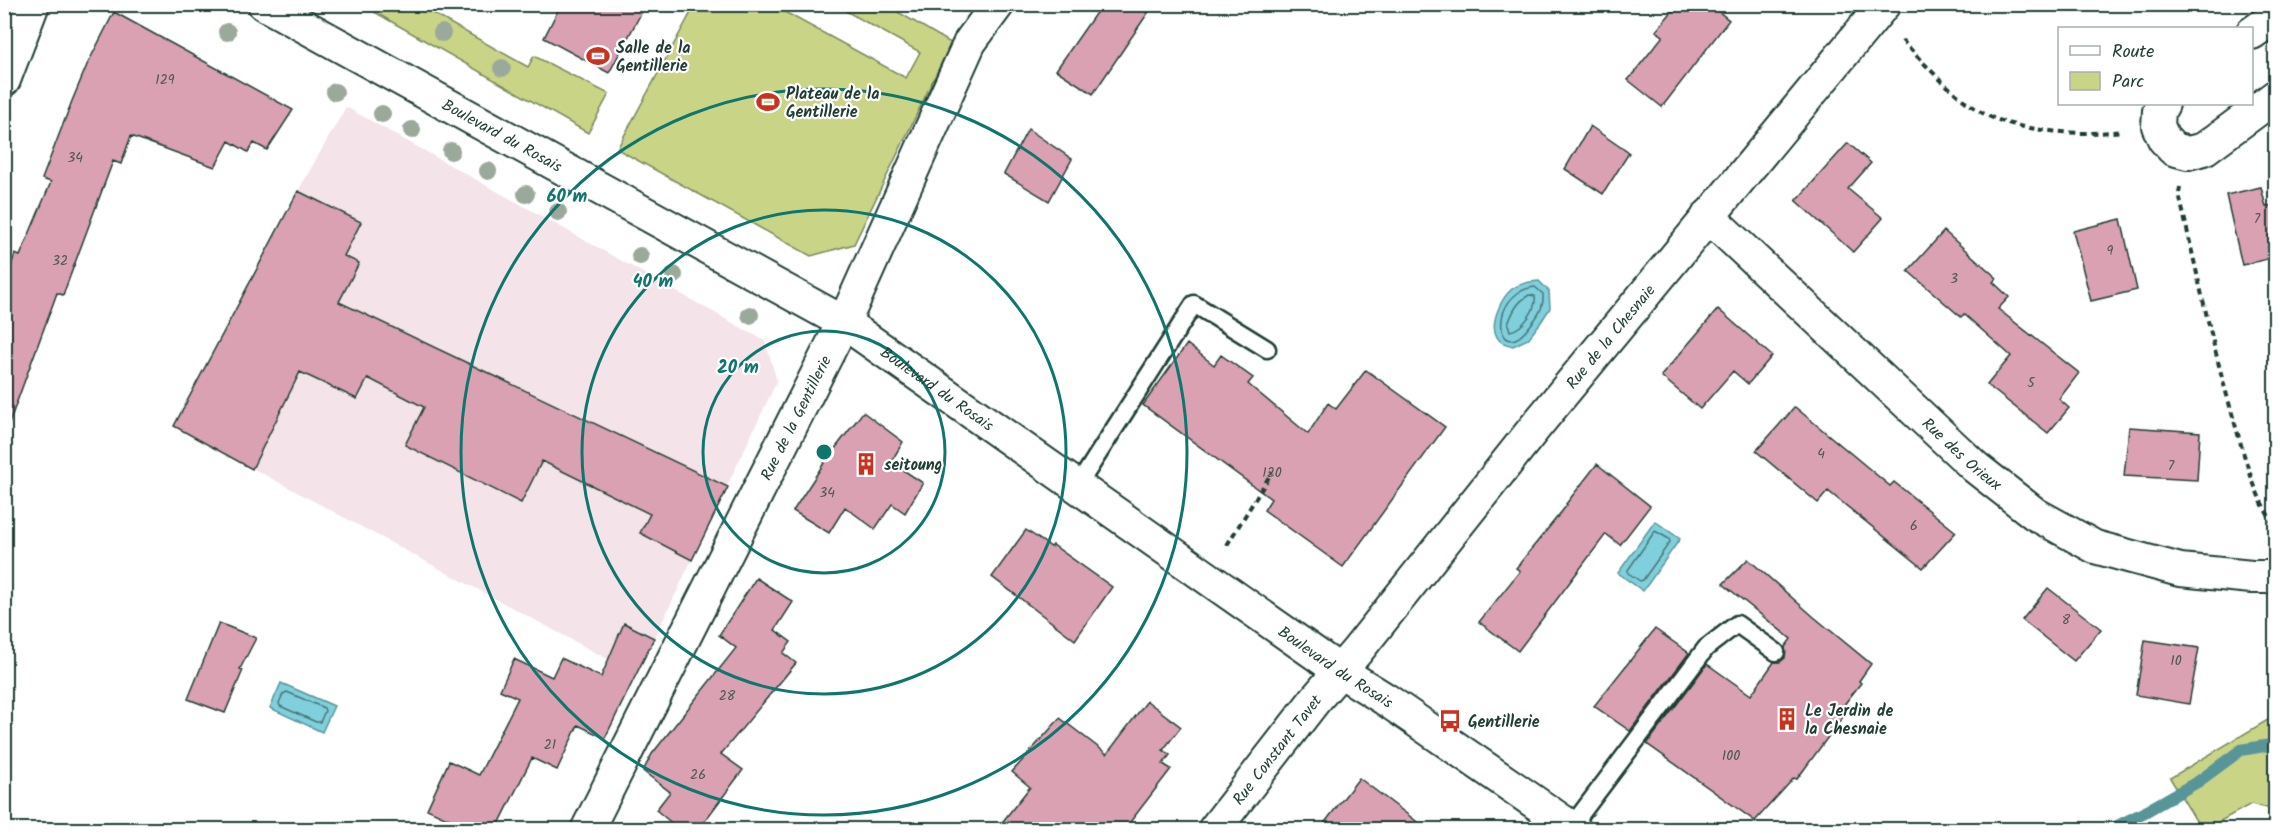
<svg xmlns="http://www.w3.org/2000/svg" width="2280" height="834" font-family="Kalam,sans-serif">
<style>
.built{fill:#f4e3e8}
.green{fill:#c9d487;stroke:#74885e;stroke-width:1.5}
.water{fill:#80cfdc;stroke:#599599;stroke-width:1.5}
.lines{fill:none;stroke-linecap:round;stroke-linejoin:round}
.shore{stroke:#467777;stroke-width:1.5}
.stream{stroke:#599599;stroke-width:12}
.building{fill:#d9a1b2;stroke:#1f3d34;stroke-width:1.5}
.service-casing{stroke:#1f3d34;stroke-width:21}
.minor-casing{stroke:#1f3d34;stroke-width:36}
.path{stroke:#1f3d34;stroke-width:4;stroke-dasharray:6 4.5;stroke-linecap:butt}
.service{stroke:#fff;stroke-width:16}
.minor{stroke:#fff;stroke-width:32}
.tree{fill:#9ba99b}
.ring{fill:none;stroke:#0f766e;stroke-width:3}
.labels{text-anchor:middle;stroke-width:4.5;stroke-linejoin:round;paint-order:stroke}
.number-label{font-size:14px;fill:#4e5654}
.poi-label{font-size:16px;font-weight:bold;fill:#1f3d34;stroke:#fff;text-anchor:start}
.street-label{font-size:16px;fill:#1f3d34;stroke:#fff}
.centre{fill:#0f766e;stroke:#fff;stroke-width:3}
.ring-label{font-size:18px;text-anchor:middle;font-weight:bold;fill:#0f766e;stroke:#fff;stroke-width:4.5;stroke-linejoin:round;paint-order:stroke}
</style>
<rect width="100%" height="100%" fill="#fff"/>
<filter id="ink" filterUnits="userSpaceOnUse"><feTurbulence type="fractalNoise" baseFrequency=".0167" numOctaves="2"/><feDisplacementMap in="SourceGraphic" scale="12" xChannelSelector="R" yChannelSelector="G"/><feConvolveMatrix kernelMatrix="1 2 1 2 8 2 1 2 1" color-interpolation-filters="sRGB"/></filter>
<g filter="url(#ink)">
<path class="built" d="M346,107L765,341L777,381L637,675L174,426L294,198Z"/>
<path class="green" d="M362,5H418L528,67L534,56L609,94L588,133Z
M695,5H772L906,78L920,52L835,5H886L951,43L854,244L811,256L617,149Z
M2271,718H2275V810L2251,804L2206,829H2201L2170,778Z"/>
<path class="water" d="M1539,281L1549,291L1550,308L1541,322L1528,339L1513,346C1506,344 1500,343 1497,337C1489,324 1501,298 1512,289C1520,283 1529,282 1539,281Z
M1655,521L1680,539L1643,591L1618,573Z
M281,683L334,706L322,732L270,708Z"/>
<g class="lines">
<path class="shore" d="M1535,287L1543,294C1544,308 1538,316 1529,327C1496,370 1487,292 1535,287Z
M1529,295L1535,296C1537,309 1523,329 1510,331L1508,324C1513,311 1517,302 1529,295Z
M1655,531L1669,539L1670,542L1643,580L1640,581L1628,573V570Z
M287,692L324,708L325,711L320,722H316L280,706L279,703L283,694Z"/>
<path class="stream" d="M2109,830L2143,813L2199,781L2241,750L2276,744"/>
</g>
<path class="building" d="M561,4H646L609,73L544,38Z
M1102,4H1154L1093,94L1056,70Z
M1678,4H1709L1729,20L1662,107L1628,80L1663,36L1656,31Z
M114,12L293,110L267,150L254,143L248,152L229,141L215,167L131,136L121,164L113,161L63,295L57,293L8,426H4V286L15,254L20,256L51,182L42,179L72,101L87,65Z
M1590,126L1629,153L1603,194L1565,169Z
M1028,129L1072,159L1049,201L1004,174Z
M1848,143L1871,163L1848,189L1883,218L1853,252L1796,201Z
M2261,187L2266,207L2276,205V257L2242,265L2226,195Z
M298,191L361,222L344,256L359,263L339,302L728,487L692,560L640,533L650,514L542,461L521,503L405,445L424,407L368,378L357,399L300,372L252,469L174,426Z
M2121,219L2137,290L2091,301L2073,231Z
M1944,231L1997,278L1993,282L2009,297L1998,309L2079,373L2059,399L2069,408L2048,433L1987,385L2011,356L1964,314L1961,317L1908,271Z
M1718,309L1772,356L1748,384L1733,371L1700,409L1661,376Z
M1187,344L1214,365L1221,355L1253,378L1248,384L1308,434L1328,403L1336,409L1366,370L1445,427L1343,567L1264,510L1271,499L1143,405Z
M1795,407L1890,486L1894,482L1956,532L1923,568L1828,491L1818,503L1756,451Z
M863,412L903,442L891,462L923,483L905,513L892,504L875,529L845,507L829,533L793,511L824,463Z
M2129,427L2200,432L2197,480L2124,476Z
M1597,464L1650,506L1620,545L1606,534L1518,651L1479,622L1520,571L1516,568L1567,505L1566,504Z
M1026,530L1051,547L1053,545L1112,587L1075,640L992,577Z
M1748,559L1814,617L1871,664L1859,681L1861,683L1843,706L1848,710L1797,779L1794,778L1755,821L1647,744L1707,664L1751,695L1774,662H1780L1785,658V647L1791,639L1723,584Z
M756,578L793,602L775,630L791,642L783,653L796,663L721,754L743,770L698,830H680L656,810L670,792L643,771L652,754L736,648L719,635Z
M2048,588L2101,629L2074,661L2022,620Z
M219,623L256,638L240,669L243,670L225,713L188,699Z
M624,623L654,638L605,738L578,725L557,770L532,758L496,830H473L427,809L449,761L479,775L518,698L500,690L514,659L552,677L561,658L601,677Z
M1655,629L1689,653L1630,731L1594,706Z
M2145,640L2199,648L2189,704L2136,695Z
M1147,701L1181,727L1163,750L1170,755L1163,764L1171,769L1124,830H996L1030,787L1012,772L1060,718L1107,754Z
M1359,778L1428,830H1319Z"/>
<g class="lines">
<g class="service-casing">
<path id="service" d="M1077,487L1194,304L1267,349
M1571,827L1706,648L1737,624L1776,652"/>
</g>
<g class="minor-casing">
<g id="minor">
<path id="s1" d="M264,4L843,322L1340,671L1385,699L1575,830"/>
<path d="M2252,33L2276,16"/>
<path d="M4,80L33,4"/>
<path d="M2163,104L2159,111L2158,126L2164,139L2173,149L2188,153L2204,149L2276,96"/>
<path id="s2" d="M1708,216L1975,467L2035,514L2095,547L2180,570L2252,577H2276"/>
<path id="s3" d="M587,830L852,305L970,42L998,4"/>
<path id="s4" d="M1214,830L1315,700L1357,651L1536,426L1884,4"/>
</g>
</g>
<path class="path" d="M1902,40C1924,64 1953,95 1981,112C2014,132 2084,136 2122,131
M2180,187L2179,194C2196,269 2212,344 2233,417C2244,455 2254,495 2276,528
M1227,545L1272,472"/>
<use href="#service" class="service"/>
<use href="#minor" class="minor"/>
</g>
<g class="tree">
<circle cx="227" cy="32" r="9"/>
<circle cx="442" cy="33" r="9"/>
<circle cx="502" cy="68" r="9"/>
<circle cx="335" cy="92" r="9"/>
<circle cx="382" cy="114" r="9"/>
<circle cx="412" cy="130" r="9"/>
<circle cx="451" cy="151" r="9"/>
<circle cx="488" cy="171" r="9"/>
<circle cx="526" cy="194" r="9"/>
<circle cx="558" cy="212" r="9"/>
<circle cx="640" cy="256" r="9"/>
<circle cx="674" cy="275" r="9"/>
<circle cx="750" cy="315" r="9"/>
</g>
</g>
<g class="ring">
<circle cx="824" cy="452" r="121"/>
<circle cx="824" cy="452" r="242"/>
<circle cx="824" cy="452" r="363"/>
</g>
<defs>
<g id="stadium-bare" transform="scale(1.8)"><path d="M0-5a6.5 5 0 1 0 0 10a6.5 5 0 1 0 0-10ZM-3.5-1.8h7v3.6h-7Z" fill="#c8321e" stroke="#fff" stroke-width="2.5" paint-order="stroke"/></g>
<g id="building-bare" transform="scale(1.8)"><path d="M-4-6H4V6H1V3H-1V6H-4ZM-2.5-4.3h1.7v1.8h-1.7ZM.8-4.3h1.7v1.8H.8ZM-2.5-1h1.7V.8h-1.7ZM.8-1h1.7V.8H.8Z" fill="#c8321e" stroke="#fff" stroke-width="2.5" paint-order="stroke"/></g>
<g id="bus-bare" transform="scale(1.8)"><path d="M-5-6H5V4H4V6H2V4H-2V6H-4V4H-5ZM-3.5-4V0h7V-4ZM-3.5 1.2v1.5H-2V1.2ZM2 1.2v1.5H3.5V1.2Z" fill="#c8321e" stroke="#fff" stroke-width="2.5" paint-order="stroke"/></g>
</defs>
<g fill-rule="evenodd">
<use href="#stadium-bare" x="598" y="56"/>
<use href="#stadium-bare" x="768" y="102"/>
<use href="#building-bare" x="866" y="464"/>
<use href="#building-bare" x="1787" y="719"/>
<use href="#bus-bare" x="1450" y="721"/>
</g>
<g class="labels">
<g class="number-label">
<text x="165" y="84">129</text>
<text x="75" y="162">34</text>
<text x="2257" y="223">7</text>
<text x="2110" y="255">9</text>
<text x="60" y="265">32</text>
<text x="1954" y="283">3</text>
<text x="2031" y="387">5</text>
<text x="1821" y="458">4</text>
<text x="2171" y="470">7</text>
<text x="1272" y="477">120</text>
<text x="827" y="497">34</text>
<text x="1914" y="530">6</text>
<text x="2066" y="624">8</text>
<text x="2176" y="665">10</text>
<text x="727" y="700">28</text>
<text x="550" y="749">21</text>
<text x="1731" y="760">100</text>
<text x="698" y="779">26</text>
</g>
<g class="poi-label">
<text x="616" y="53">Salle de la<tspan x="616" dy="18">Gentillerie</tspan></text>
<text x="786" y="99">Plateau de la<tspan x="786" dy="18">Gentillerie</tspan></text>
<text x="884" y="470">seitoung</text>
<text x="1805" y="716">Le Jerdin de<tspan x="1805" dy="18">la Chesnaie</tspan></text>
<text x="1468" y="727">Gentillerie</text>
</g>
<g class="street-label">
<text dy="6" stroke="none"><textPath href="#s1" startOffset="272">Boulevard du Rosais</textPath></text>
<text dy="6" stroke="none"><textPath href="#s4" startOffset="633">Rue de la Chesnaie</textPath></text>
<text dy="6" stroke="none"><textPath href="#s1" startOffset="776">Boulevard du Rosais</textPath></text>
<text dy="6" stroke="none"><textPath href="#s3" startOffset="462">Rue de la Gentillerie</textPath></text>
<text dy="6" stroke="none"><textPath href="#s2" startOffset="348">Rue des Orieux</textPath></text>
<text dy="6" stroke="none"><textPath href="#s1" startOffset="1262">Boulevard du Rosais</textPath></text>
<text dy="6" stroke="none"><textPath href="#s4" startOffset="102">Rue Constant Tavet</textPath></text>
</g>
</g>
<circle cx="824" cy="452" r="9" class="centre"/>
<g class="ring-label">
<text x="567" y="202">60 m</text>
<text x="653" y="287">40 m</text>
<text x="738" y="373">20 m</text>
</g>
<rect width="2280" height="834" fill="none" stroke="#fff" stroke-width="24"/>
<rect x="12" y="12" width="2256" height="810" fill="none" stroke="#1f3d34" stroke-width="2" filter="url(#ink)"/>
<rect x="2058" y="27" width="195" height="78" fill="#ffffff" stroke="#a5b1ae" stroke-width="1.5"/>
<rect x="2070" y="46" width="30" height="9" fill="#ffffff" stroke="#a5b1ae" stroke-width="1.5"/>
<text x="2112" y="57" font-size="18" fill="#1f3d34">Route</text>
<rect x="2070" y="72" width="30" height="18" fill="#c9d487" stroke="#a5b1ae" stroke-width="1.5"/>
<text x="2112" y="87" font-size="18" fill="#1f3d34">Parc</text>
</svg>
